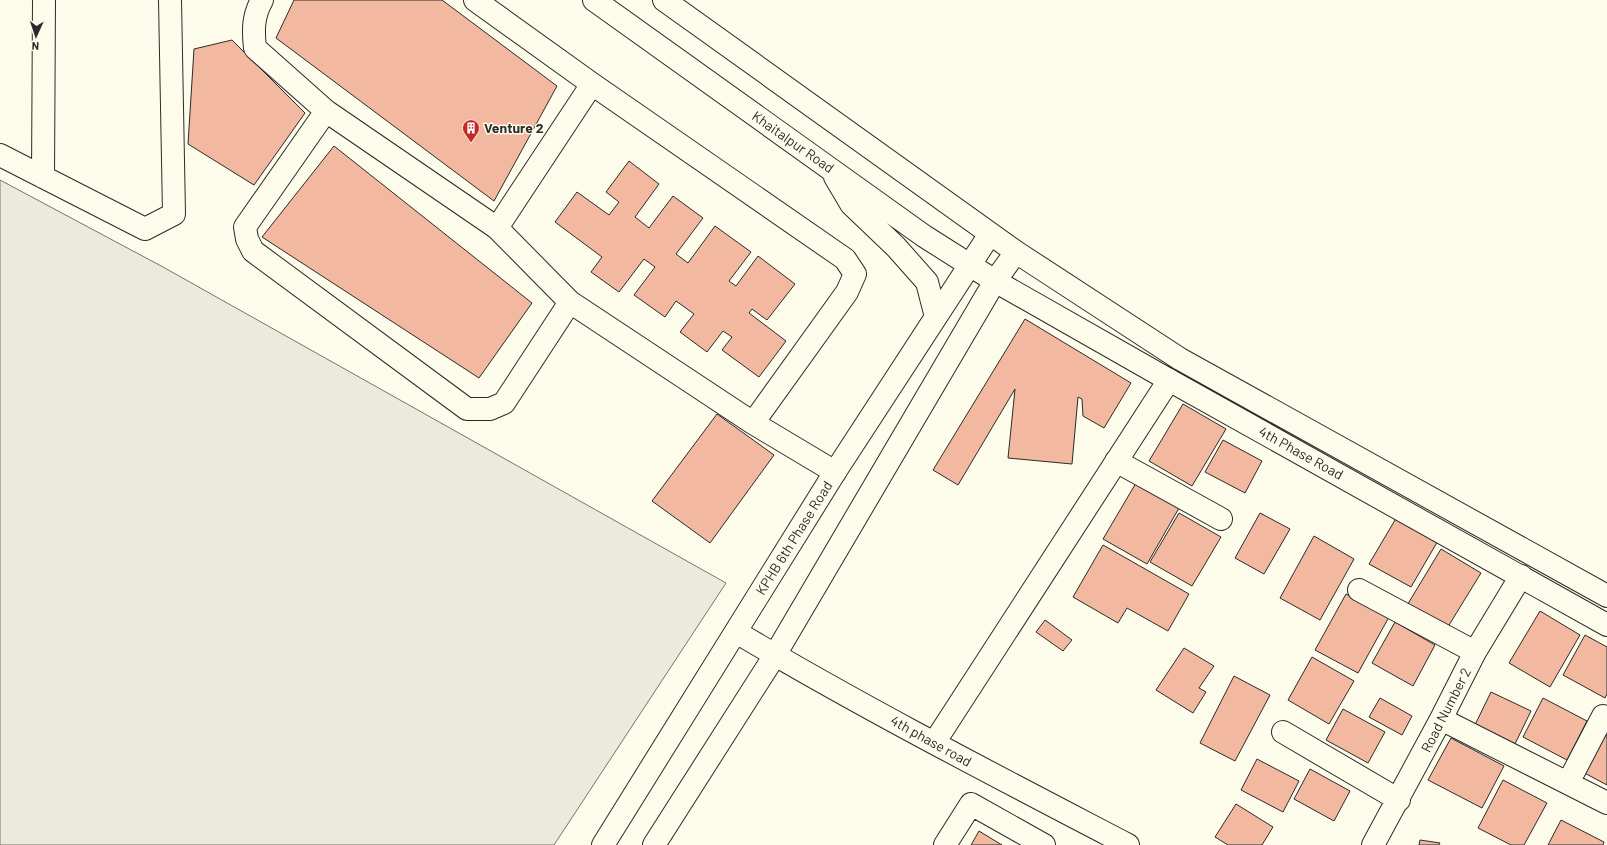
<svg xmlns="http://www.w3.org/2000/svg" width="1607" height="845" font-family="Barlow,sans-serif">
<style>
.green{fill:#ecebdb;stroke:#74746e}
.building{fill:#f2b8a0;stroke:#2b2b2b}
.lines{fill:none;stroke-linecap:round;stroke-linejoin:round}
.street-casing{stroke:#2b2b2b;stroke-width:24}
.secondary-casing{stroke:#2b2b2b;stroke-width:24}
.street{stroke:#fdfbea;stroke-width:22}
.secondary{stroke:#fdfbea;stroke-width:22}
.labels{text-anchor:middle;stroke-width:3;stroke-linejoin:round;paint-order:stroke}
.poi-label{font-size:14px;font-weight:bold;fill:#2b2b2b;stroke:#fdfbea;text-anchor:start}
.street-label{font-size:14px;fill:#2b2b2b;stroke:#fdfbea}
</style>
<rect width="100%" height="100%" fill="#fdfbea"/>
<path class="green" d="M0,180L163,267L726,583L554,845H0Z"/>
<path class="building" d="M294,0H442L557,86L494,201L276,38Z
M232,40L305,113L254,185L188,144L194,49Z
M334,146L532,303L479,378L262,237Z
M629,161L659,184L635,217L649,228L673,196L703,218L676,254L688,263L715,226L751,252L729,281L736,286L758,256L795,284L767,320L752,309L749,313L786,341L759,377L722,350L732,337L723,331L707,352L680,332L694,314L676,301L665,317L634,295L655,267L644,259L619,292L591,272L602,257L555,222L577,192L609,215L619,202L606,192Z
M1025,319L1131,383L1104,428L1083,416L1082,399L1078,397L1072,464L1008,458L1015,389L958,485L933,470Z
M1183,404L1226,429L1192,486L1149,461Z
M717,414L774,455L710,543L652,501Z
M1223,440L1262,461L1245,493L1205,472Z
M1136,483L1179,508L1147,564L1103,539Z
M1179,513L1221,537L1192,586L1150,562Z
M1260,513L1290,529L1264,574L1235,558Z
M1398,515L1439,539L1411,587L1369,564Z
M1314,536L1354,559L1320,620L1280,598Z
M1103,545L1189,594L1168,631L1127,608L1118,623L1073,597Z
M1441,549L1481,573L1446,630L1406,607Z
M1346,594L1389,617L1358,673L1315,650Z
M1540,611L1580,635L1550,687L1509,663Z
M1045,620L1072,640L1063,651L1036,632Z
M1395,622L1435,645L1413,686L1372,663Z
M1585,635L1607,647V694L1605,698L1563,675Z
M1184,648L1214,666L1199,688L1206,692L1193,713L1156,690Z
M1312,657L1354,681L1329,724L1288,700Z
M1234,676L1270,695L1235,761L1200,743Z
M1491,692L1531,711L1512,750L1472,731Z
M1380,698L1412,716L1402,735L1369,717Z
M1543,698L1587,721L1567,760L1523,737Z
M1343,709L1385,732L1368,763L1326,740Z
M1599,732L1607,736V785L1579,770Z
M1451,738L1504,766L1482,808L1428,780Z
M1257,759L1299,781L1283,812L1241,790Z
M1310,769L1350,791L1334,821L1294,799Z
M1503,780L1547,803L1524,845H1511L1478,828Z
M1236,804L1273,827L1262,845H1228L1215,837Z
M1561,820L1604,842L1603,845H1548Z
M979,831L1002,845H971Z
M1420,840L1440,843L1439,845H1419Z"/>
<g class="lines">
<g class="street-casing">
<path id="street" d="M262,0C253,16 253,30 255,48L326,111L497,228L570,302L753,423L835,472
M475,0L592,84L845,259L855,274L847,292L753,423
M326,111L245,227L247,239L253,251L467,409H490L504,403L570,302
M0,155L145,229L174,214L170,0
M43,177L44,0
M497,228L592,84
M1116,461L1221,519
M1359,590L1475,652
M736,632C864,708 996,776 1128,845
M1441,719L1607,803
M1283,732L1399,800
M934,743L1169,380
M1568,783L1603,716
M945,845L971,804L1044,845
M1373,845L1441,719L1475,652L1521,576"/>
</g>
<g class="secondary-casing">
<path id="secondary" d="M594,0L924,236L995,281L1169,380L1607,625
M664,0L1016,252L1180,359L1607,596
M835,177L851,204L896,247L927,282L936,317
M603,845L835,472L990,234
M654,845L775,655L995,281L1016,252"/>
</g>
<use href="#street" class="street"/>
<use href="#secondary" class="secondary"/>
</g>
<defs>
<g id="building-pin" transform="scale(0.9)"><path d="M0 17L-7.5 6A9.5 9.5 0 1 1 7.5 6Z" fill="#c62828" stroke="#fdfbea"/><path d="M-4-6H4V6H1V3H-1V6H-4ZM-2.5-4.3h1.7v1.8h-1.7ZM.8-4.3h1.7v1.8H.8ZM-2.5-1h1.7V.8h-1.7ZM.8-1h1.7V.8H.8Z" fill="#fff"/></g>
</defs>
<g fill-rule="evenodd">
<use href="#building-pin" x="471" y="128"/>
</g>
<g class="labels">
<g class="poi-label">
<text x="484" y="133">Venture 2</text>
</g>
<g class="street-label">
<text transform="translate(793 142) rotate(35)" y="5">Khaitalpur Road</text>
<text transform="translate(1301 453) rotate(29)" y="5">4th Phase Road</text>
<text transform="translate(794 538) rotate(-58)" y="5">KPHB 6th Phase Road</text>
<text transform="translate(1446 710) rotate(-63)" y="5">Road Number 2</text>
<text transform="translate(931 741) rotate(29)" y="5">4th phase road</text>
</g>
</g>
<g transform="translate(36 36) rotate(183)" stroke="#fdfbea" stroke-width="3" paint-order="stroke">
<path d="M0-3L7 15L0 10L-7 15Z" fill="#2b2b2b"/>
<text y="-6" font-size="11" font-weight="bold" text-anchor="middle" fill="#2b2b2b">N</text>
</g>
</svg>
